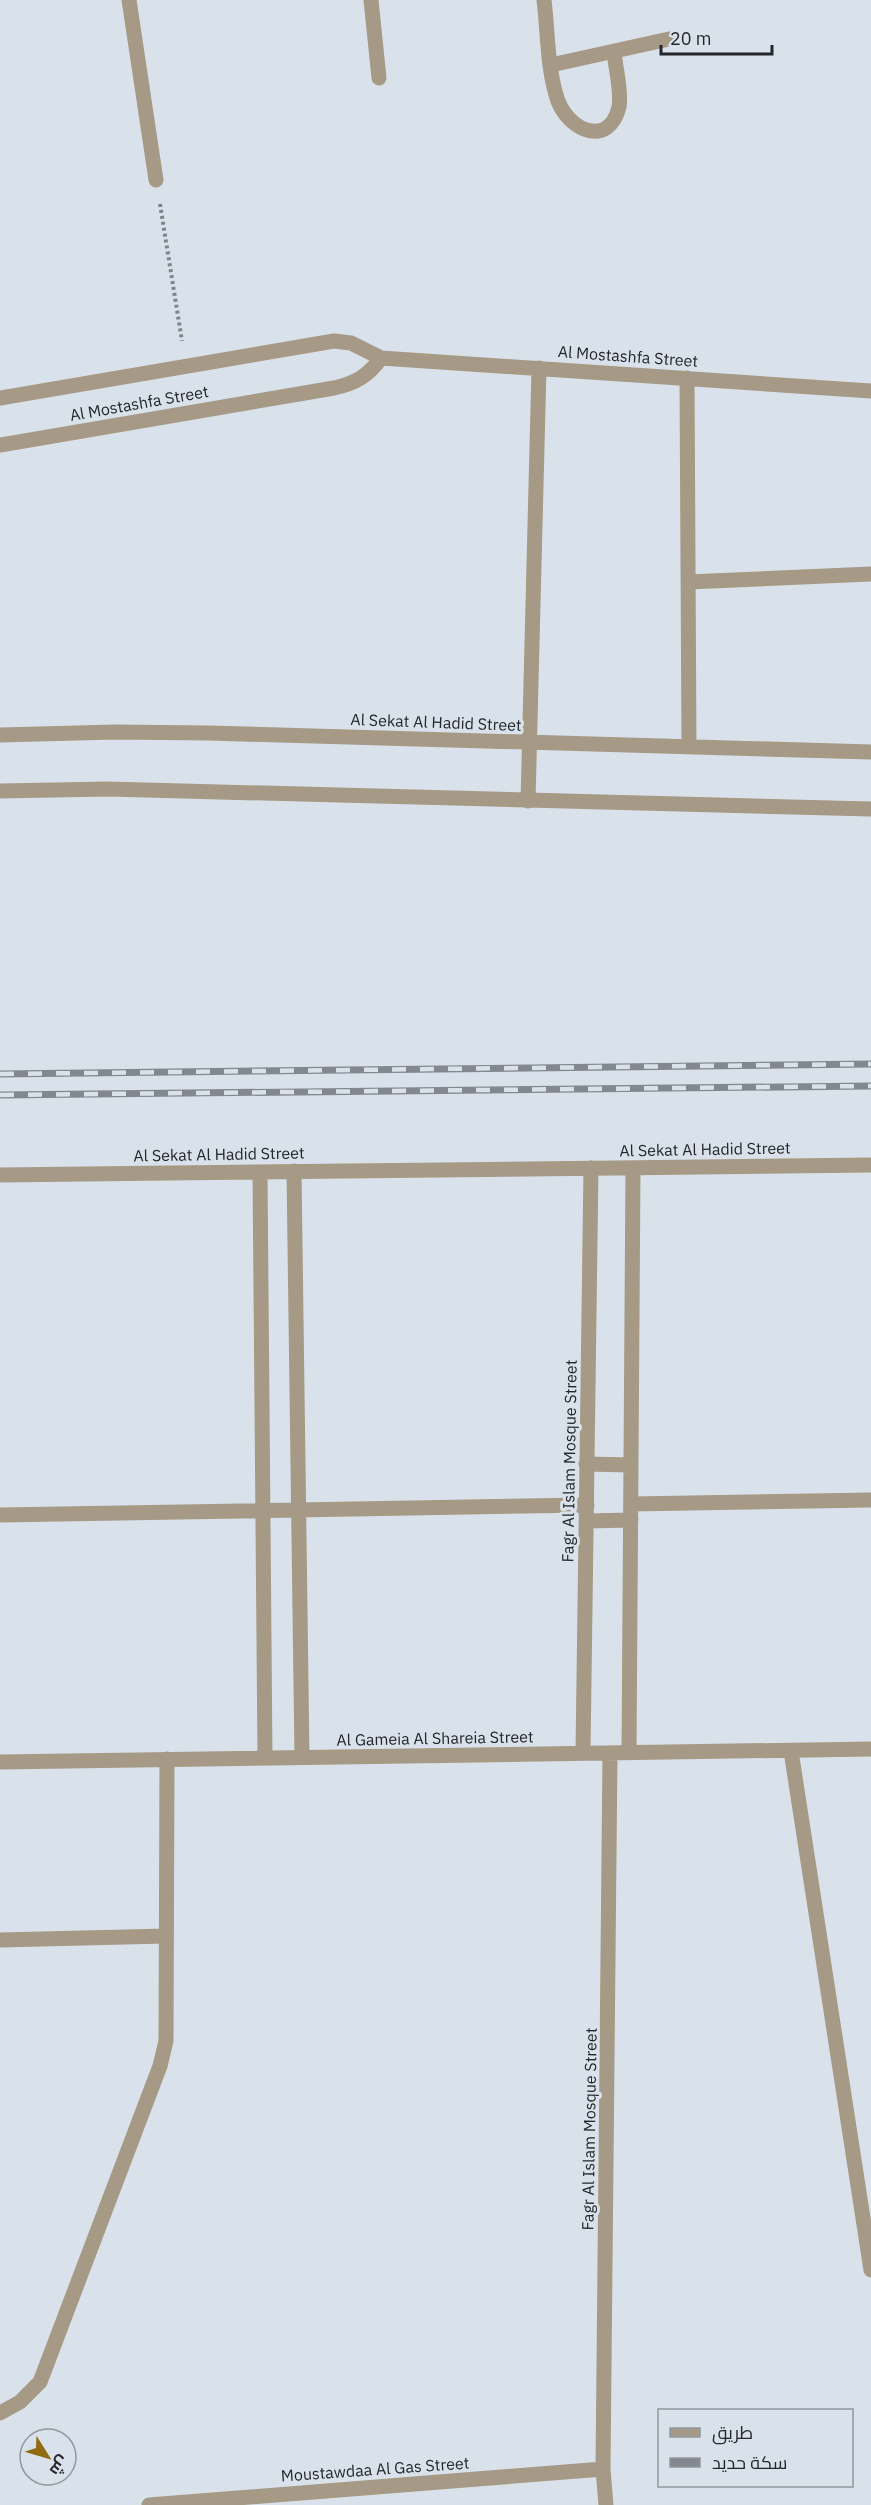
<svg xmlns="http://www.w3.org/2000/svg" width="871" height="2505" font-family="'IBM Plex Sans',Cairo,sans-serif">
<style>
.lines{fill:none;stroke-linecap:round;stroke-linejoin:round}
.path{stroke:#7f858b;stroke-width:4;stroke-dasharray:3 3;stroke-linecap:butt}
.lane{stroke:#a69986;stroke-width:15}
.street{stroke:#a69986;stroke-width:15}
.rail-casing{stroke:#82888e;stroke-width:7}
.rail{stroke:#d9e2ea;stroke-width:4.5;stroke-dasharray:14;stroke-linecap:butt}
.labels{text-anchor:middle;stroke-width:6;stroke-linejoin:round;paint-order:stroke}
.street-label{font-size:16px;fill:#23262a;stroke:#d9e2ea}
</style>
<rect width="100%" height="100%" fill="#d9e2ea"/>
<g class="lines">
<path class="path" d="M160,204L182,341"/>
<path class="lane" d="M544,0C548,32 547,70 558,101C570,132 609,147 619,107C622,91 615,67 614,51
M551,65L669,39"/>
<path class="street" d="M129,0L156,180
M371,0L379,78
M687,378L689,747
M0,398L334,341L351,343L381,358L871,391
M0,445L334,388C356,383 368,376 381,358
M688,582L871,574
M0,735L115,732L208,733L871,752
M0,791L108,789L871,809
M528,801L539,368
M294,1171L302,1757
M260,1172L265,1758
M0,1175L871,1165
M586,1464L631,1465
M631,1504L871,1500
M0,1515L587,1505
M586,1521L631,1520
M791,1751L871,2270
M583,1753L591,1168
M629,1753L633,1168
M0,1762L871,1749
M0,1940L166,1936
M0,2413L20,2402L40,2382L160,2066L166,2041L167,1759
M149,2505L603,2469
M606,2505L603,2469L610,1753"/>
<g class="rail-casing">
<path id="rail" d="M0,1074L871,1064
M0,1095L871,1086"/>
</g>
<use href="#rail" class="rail"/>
</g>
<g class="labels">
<g class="street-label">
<text transform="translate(628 356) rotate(4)" y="6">Al Mostashfa Street</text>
<text transform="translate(139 403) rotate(-10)" y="6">Al Mostashfa Street</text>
<text transform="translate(436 722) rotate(2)" y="6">Al Sekat Al Hadid Street</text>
<text transform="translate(705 1149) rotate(-1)" y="6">Al Sekat Al Hadid Street</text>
<text transform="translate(219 1154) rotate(-1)" y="6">Al Sekat Al Hadid Street</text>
<text transform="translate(569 1461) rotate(-89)" y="6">Fagr Al Islam Mosque Street</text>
<text transform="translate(435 1738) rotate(-1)" y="6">Al Gameia Al Shareia Street</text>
<text transform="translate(589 2129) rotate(-89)" y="6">Fagr Al Islam Mosque Street</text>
<text transform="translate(375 2469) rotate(-4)" y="6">Moustawdaa Al Gas Street</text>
</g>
</g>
<rect x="658" y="2409" width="195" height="78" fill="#d9e2ea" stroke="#90979d" stroke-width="1.5"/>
<rect x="670" y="2428" width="30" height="9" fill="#a69986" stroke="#90979d" stroke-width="1.5"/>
<text x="712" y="2439" font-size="18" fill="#23262a">طريق</text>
<rect x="670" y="2458" width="30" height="9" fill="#82888e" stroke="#90979d" stroke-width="1.5"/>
<text x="712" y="2469" font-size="18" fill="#23262a">سكة حديد</text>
<g transform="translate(48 2457) rotate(127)"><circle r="28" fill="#d9e2ea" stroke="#90979d" stroke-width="1.5"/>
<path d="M0-4.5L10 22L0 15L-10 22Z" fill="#906b11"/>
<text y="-9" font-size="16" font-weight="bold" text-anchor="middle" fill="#23262a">ش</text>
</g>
<path d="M661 45v9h111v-9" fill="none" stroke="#23262a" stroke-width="3"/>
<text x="670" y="45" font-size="18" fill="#23262a" stroke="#d9e2ea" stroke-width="4.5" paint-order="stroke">20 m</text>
</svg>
